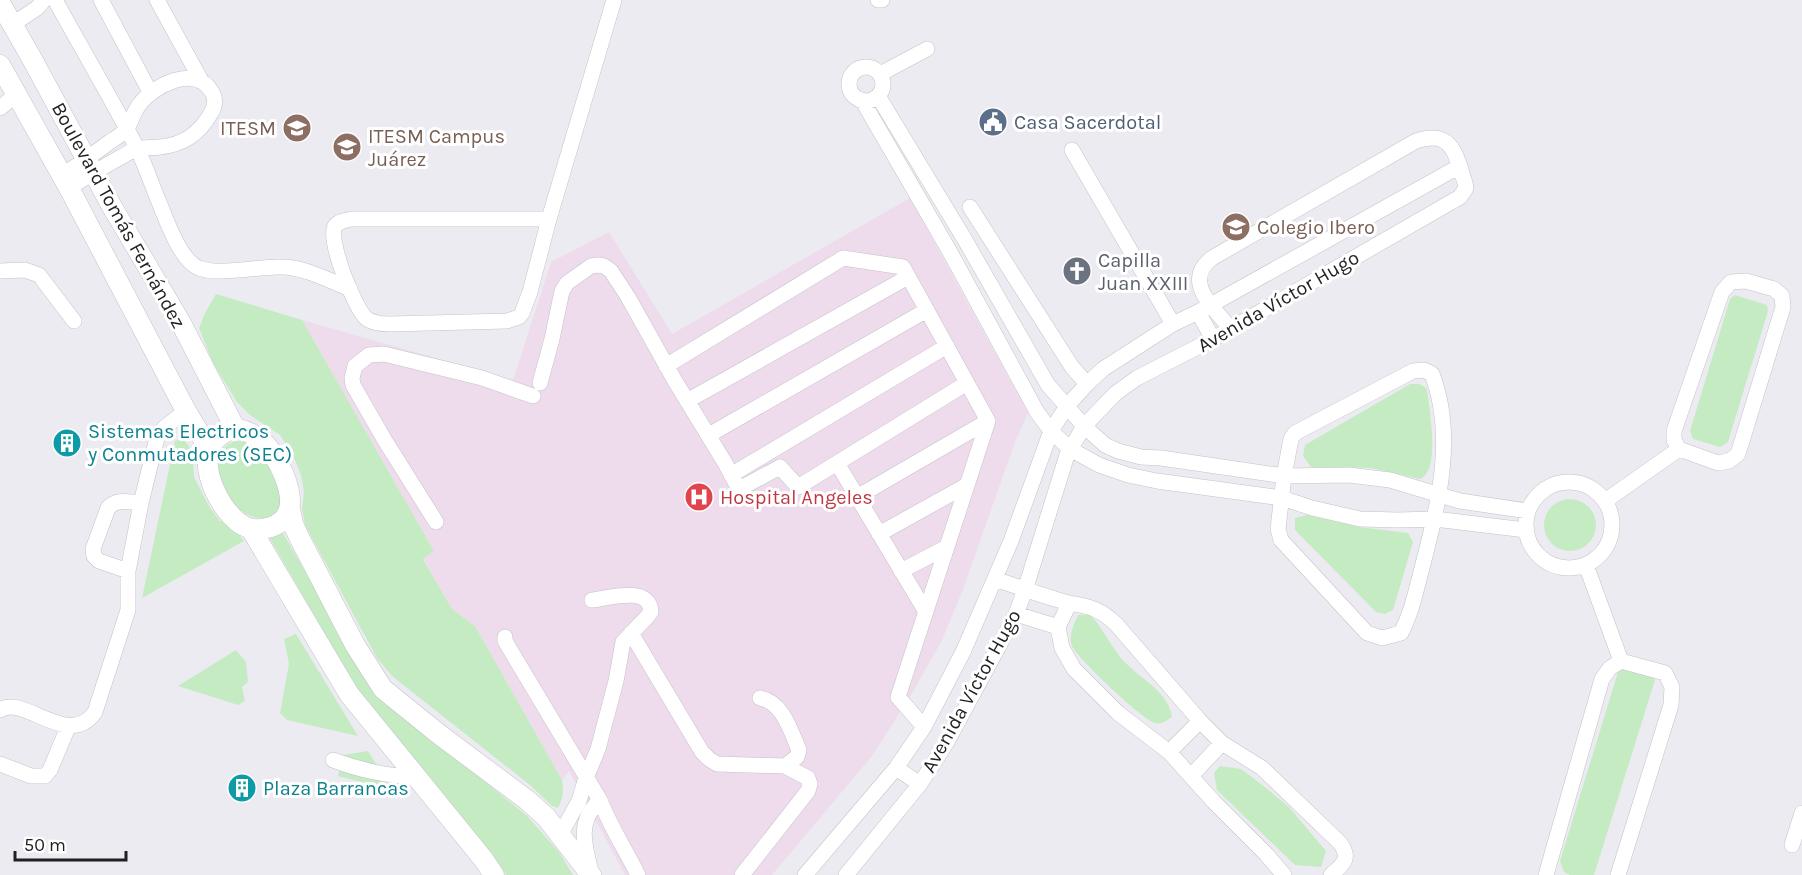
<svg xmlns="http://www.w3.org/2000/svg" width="1802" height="875" font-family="Karla,sans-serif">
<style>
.medical{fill:#eedced}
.green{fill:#c5ebc3}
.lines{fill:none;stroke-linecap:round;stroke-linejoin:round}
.minor-casing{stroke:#c3c2c7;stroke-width:16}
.major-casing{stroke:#c3c2c7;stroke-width:21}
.minor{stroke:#fff;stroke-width:15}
.major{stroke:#fff;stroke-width:20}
.labels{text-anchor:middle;stroke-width:6;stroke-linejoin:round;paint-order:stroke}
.service-label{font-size:20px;fill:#4e5e75;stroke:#fff;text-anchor:start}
.education-label{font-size:20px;fill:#785e54;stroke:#fff;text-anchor:start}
.street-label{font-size:20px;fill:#201f21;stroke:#fff}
.worship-label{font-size:20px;fill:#5b616d;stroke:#fff;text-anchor:start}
.culture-label{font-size:20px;fill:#0d838f;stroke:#fff;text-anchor:start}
.health-label{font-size:20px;fill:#be3a42;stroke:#fff;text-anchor:start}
</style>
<rect width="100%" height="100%" fill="#ecebf1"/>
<path class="medical" d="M910,198L1028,413L1015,442L962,592L942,640L913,692L872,756L772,875H625L569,771L562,780L475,626L452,609L423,558L434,551L302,320L513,380L551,262L609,232L672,334Z"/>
<path class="green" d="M216,294L302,320L434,551L423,559L452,609L475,626L562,780C564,790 563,799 558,808L552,806L530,785L392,676L377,658L305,525L302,509L304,492L301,475L292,453L280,435L250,415L237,402L213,363L199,328L205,313Z
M1735,295L1767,305L1768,311L1728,442L1720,447L1693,439L1690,431L1730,299Z
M1410,384H1420L1427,389C1429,406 1441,472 1420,479L1371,468L1311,467L1303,456L1305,445Z
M182,438L189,446L193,459L194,477L210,508L220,521L232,526L244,541L142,598L175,441Z
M235,441C253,441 259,448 268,463C308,527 243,538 221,483C218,476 217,468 214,461C220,450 224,446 235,441Z
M1544 525a26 26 0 1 1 52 0a26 26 0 1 1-52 0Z
M1307,515L1359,527L1408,533L1413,542L1393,610L1385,614L1376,612L1295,530V518Z
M283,533L365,676L381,697L527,816L559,852L573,875H506L485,845L358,691L269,537Z
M1078,615H1090C1102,627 1108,641 1118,654C1134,677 1167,687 1172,717C1167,720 1161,725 1155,723C1144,721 1076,657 1072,646C1068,636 1074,624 1078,615Z
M296,634L358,736L287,720L280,713L289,664L284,639Z
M236,650L246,662L248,682L242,687L245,701L238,705L178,686Z
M1624,669L1650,674L1655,680L1594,875H1570L1564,872L1560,861L1618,672Z
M368,751L392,790L338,776L343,755Z
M1220,766L1241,769L1252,777L1288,806L1326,851L1321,867L1295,865L1217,790L1214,773Z"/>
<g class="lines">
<g class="minor-casing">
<path id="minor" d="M55,0C82,49 111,98 137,148C146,167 153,188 161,207C168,224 181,261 199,268C218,276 259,266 281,267C305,267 328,280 350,289
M101,0L150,92
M157,0L202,82
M878,0H882
M13,24L37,8L44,0
M849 84a17 17 0 1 1 34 0a17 17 0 1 1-34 0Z
M880,74L927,49
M878,96L965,240L1048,385L1084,426L1105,445L1118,451L1141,457L1161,458L1284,476L1349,475L1390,480L1460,501L1528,511
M862,100L950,252L1037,412L1051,431L1070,449L1099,465L1128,475L1157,481L1282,498L1312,508L1360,519L1398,520L1435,519L1526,530
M0,108L17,94
M1072,150L1173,324
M62,175C79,165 95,153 111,141C116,138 122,134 126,130C131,123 133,113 139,105C153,86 195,63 212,92C216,99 215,107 211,113C200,133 183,145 160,147C153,148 144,147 137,149C131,150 126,155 121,157C103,167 86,177 69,188
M970,207L1072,367L1087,384
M549,219H352C346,220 339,221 335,226C327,239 355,310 367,319C373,323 382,324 390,324L507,321L519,317L522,313L530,292L549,219L614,0
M0,271L25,270L39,275L74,321
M1746,281L1774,289L1782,296L1783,307L1738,454L1729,461L1718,463L1679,449L1674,440V431L1722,292L1731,282Z
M1198,312L1213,339
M666,366L843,258L903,267L988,421L898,697L924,727
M1424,370L1432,374C1456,436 1438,506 1422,568C1416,590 1412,612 1401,633L1382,638L1367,633L1281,540L1278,529L1284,476L1291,439L1295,433L1413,371Z
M540,383L552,339L562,291L567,283L591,266L598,265L604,266L611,271L628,297L675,381L725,463L739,489L780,467L798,487L837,463L926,612
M687,401L908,277
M709,435L927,310
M837,463L967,383
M731,475L947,346
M1526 525a43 43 0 1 1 86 0a43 43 0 1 1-86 0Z
M857,497L988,421
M1605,501L1679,449
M436,522L384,439L353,385L352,378L355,366L369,355L384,354L482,378L533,396
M879,534L967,485
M1586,565L1621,661
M128,571L99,561L94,556L93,549L108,508C116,498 129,502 141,503
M901,571L947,547
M995,579C1015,586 1035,593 1055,599C1082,608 1093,602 1116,624L1200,721L1222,743L1262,768L1340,843C1352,859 1342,865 1331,875
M1069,604L1058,627L1062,648L1074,669L1118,713L1169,752L1214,802L1266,854L1284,875
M1016,614L1058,627
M631,633L702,752L709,759L717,764L785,766L808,778L810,784L808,791L742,875
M505,637V641L600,800C610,826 625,849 638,875
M760,698C783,702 791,732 799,750L797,757L785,766
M0,710C24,694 69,750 95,712L128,610V571L141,503L154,450L157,438L165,427L186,411
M1169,752L1200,721
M333,760C362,771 386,775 417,778
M0,764L31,776H45L50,770L68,727
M896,768L920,784
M1191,776L1222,743
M560,835L579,801L586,778L598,749L616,681L623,642L647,617L651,612C650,585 609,598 592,600
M1792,845L1802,813
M591,871C584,844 577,821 600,800
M805,875L896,768L924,727L963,652L1011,541L1051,431L1067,406L1087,384L1103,369L1173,324L1198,312L1460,166
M846,875L920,784L947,742L1016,614L1025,590L1067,455L1084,426L1116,393L1137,378L1213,339L1460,197L1466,188L1465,183C1456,154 1452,129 1416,141L1212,258C1182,281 1213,307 1230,328
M1546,875L1602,679L1610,668L1621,661
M1618,875L1671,705L1672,687L1665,673L1621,661"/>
</g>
<g class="major-casing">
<path id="major" d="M0,3L31,57L111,205L181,323L235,428
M0,65L69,188L186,411L209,449
M235,428C244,430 252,433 260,439C276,452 299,496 286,516C282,522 277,525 271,527C265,529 260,530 253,529C225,525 193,463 215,440C221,434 227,431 235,428Z
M290,509L293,524L300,539L355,645L383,689L440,735L527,800L546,817L591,875
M251,529L349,694L484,860L494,875"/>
</g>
<use href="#minor" class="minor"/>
<use href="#major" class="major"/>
</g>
<defs>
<g id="civic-disc" transform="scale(1.5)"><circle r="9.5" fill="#5c6f8a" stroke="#fff"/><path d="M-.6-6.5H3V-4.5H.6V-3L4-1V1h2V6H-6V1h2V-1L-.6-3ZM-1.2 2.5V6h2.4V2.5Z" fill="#fff"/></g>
<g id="school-disc" transform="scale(1.5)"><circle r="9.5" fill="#8d6e63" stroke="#fff"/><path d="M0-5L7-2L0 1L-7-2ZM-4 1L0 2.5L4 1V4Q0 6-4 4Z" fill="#fff"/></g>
<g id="university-disc" transform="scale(1.5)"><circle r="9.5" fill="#8d6e63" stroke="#fff"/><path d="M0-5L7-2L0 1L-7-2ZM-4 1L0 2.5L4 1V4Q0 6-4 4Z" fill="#fff"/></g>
<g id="church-disc" transform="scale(1.5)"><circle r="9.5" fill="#6b7280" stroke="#fff"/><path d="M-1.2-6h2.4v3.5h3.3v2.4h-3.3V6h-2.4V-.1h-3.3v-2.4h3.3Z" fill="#fff"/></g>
<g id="building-disc" transform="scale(1.5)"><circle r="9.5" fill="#0f9aa8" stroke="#fff"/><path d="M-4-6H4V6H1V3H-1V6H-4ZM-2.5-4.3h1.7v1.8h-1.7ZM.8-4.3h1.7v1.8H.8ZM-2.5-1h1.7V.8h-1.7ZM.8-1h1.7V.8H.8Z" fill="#fff"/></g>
<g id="hospital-disc" transform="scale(1.5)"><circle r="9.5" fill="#e0444e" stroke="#fff"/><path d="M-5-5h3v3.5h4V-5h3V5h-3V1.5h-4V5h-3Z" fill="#fff"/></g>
</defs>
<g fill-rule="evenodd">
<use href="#civic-disc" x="993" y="122"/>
<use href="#school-disc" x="297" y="128"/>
<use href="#university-disc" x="347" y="147"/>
<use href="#school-disc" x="1236" y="227"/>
<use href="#church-disc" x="1077" y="271"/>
<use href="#building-disc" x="67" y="443"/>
<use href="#hospital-disc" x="699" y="497"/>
<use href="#building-disc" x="242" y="788"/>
</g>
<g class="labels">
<g class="service-label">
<text x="1014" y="129">Casa Sacerdotal</text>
</g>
<g class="education-label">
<text x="276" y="135" text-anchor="end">ITESM</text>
<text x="368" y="143">ITESM Campus<tspan x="368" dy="23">Juárez</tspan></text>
<text x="1257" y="234">Colegio Ibero</text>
</g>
<g class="street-label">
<text transform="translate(119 215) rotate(61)" y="7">Boulevard Tomás Fernández</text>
<text transform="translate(1278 301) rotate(-30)" y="7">Avenida Víctor Hugo</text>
<text transform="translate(971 691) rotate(-61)" y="7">Avenida Víctor Hugo</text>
</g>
<g class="worship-label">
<text x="1098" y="267">Capilla<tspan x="1098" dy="23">Juan XXIII</tspan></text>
</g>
<g class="culture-label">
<text x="88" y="438">Sistemas Electricos<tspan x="88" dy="23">y Conmutadores (SEC)</tspan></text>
<text x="263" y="795">Plaza Barrancas</text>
</g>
<g class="health-label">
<text x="720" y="504">Hospital Angeles</text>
</g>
</g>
<path d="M15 851v9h111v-9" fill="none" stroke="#201f21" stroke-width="3"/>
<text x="24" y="851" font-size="18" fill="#201f21" stroke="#ffffff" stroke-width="4.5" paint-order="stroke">50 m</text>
</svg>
